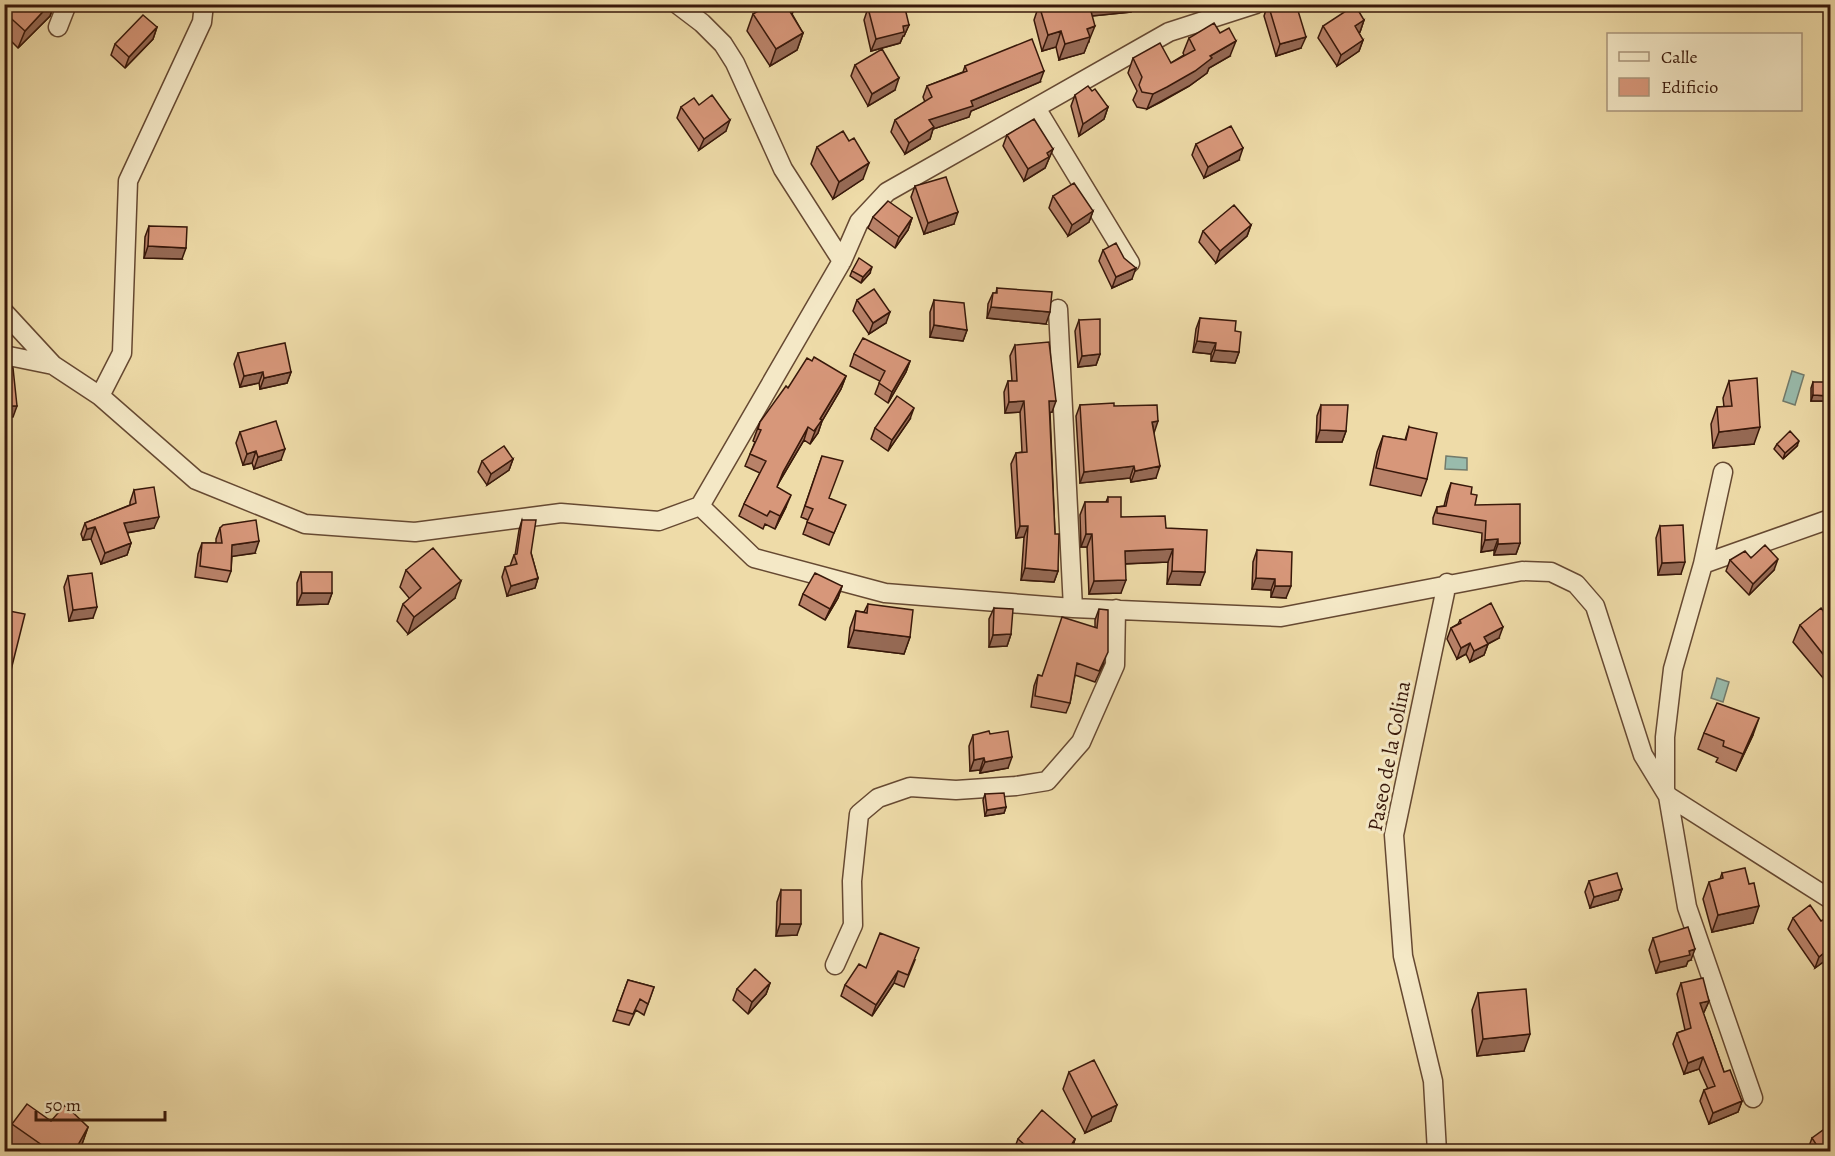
<svg xmlns="http://www.w3.org/2000/svg" width="1835" height="1156" font-family="Alegreya,serif">
<style>
.water{fill:#99bbac;stroke:#727a6b;stroke-width:1.5}
.lines{fill:none;stroke-linecap:round;stroke-linejoin:round}
.minor-casing{stroke:#664932;stroke-width:21}
.minor{stroke:#f4e8c6;stroke-width:18}
.wall{fill:#b98269;stroke:#38180a;stroke-width:1.5}
.shaded-wall{fill:#966a55;stroke:#38180a;stroke-width:1.5}
.building{fill:#d7977a;stroke:#38180a;stroke-width:1.5}
.labels{text-anchor:middle;stroke-width:6;stroke-linejoin:round;paint-order:stroke}
.street-label{font-size:21px;fill:#38180a;stroke:#f4e8c6}
</style>
<rect width="100%" height="100%" fill="#eedba8"/>
<filter id="stains"><feTurbulence type="fractalNoise" baseFrequency=".00333" numOctaves="4"/><feColorMatrix values="0 0 0 0 .2 0 0 0 0 .09 0 0 0 0 .02 0 0 0 .5 -.17"/></filter>
<radialGradient id="worn" r=".72"><stop offset=".6" stop-color="#630" stop-opacity="0"/><stop offset="1" stop-color="#630" stop-opacity=".3"/></radialGradient>
<path class="water" d="M1792,371L1804,375L1795,405L1783,401Z
M1446,456L1467,458V470L1445,469Z
M1717,678L1729,682L1723,702L1711,698Z"/>
<g class="lines">
<g class="minor-casing">
<path id="minor" d="M677,4L702,23L723,44L735,63L783,169L842,261
M58,27L67,4
M1036,108L1130,263
M1058,309L1073,608
M4,312L53,365
M4,355L53,365L100,396L196,480L305,524L415,532L561,513L659,521L700,506L842,261L859,222L887,192L1169,32L1256,4
M100,396L122,353L128,181L202,22L204,4
M700,506L754,558L885,593L1073,608L1281,617L1522,571L1551,572L1576,584L1595,606L1643,755L1668,796L1687,907L1753,1098
M1703,564L1830,519
M1665,791V737L1673,669L1703,564L1723,472
M1668,796L1830,899
M835,965L853,925L852,881L859,814L878,798L910,787L956,790L1016,786L1047,781L1081,742L1115,665L1116,609
M1437,1152L1433,1081L1403,956L1394,835L1447,583"/>
</g>
<use href="#minor" class="minor"/>
</g>
<path class="wall" d="M6,4H54L50,16L18,48L4,34V6Z
M1134,4L1131,12L1092,16L1089,42H1088L1084,53L1059,60L1056,47L1042,51L1034,20L1039,5Z
M1268,4L1301,48L1276,56L1264,16Z
M795,6L792,14L803,33L797,50L770,66L747,31L753,14Z
M868,8L909,25L904,36H903L900,43L871,51L864,20Z
M1364,20L1360,32L1359,33L1363,40L1359,51L1337,66L1318,38L1323,26Z
M157,27L153,39L125,68L111,55L115,44Z
M1189,38L1230,56L1209,68L1207,73L1189,86L1161,102L1147,109L1137,107L1133,100L1137,91L1128,73L1133,58L1171,63L1184,55L1183,53Z
M855,65L895,90L868,106L851,76Z
M965,66L1040,82L971,111L969,117L933,129L930,139L905,154L891,132L895,120L925,102L923,97L927,86L963,72Z
M1092,91L1108,107L1104,119L1079,136L1071,106L1075,95Z
M699,105L726,131L699,150L677,118L681,107Z
M1007,135L1053,149L1045,168L1024,181L1003,146Z
M1196,144L1239,160L1204,178L1192,155Z
M817,147L863,179L833,199L811,164Z
M915,186L954,224L924,234L911,197Z
M1053,196L1093,211L1089,222L1068,236L1049,208Z
M873,217L912,218L908,230L895,248L868,228Z
M1251,225L1247,236L1216,263L1199,242L1203,231Z
M149,226L182,259L144,258L145,237Z
M1103,250L1132,279L1112,288L1099,261Z
M852,271L870,273L861,283L850,276Z
M997,288L1046,324L987,318L988,304L993,293H996Z
M857,300L886,323L869,334L853,311Z
M934,300L967,330L963,341L930,337V312Z
M1200,318L1235,331L1239,352L1235,363L1211,361V354L1193,352L1196,329Z
M1079,320L1100,354L1096,365L1078,367L1075,331Z
M1015,345L1052,412H1050L1055,534L1058,571L1054,582L1021,580L1024,537L1016,538L1011,464L1016,453L1022,452L1020,412L1005,413L1004,392L1008,381H1012L1010,356Z
M238,353L291,372L287,383L260,389L259,383L240,387L234,364Z
M854,354L910,361L906,372L888,403L875,394L880,381L850,366Z
M812,361L846,376L841,389L822,421L818,433L810,444L804,440L778,484L777,487L786,507L775,529L765,524L763,529L739,516L744,504L760,473L745,466L755,442L753,441L760,422L788,388Z
M1729,381L1754,444L1713,448L1711,424L1717,407H1724L1723,398Z
M1813,382L1829,401H1811V388Z
M1080,405L1114,406L1154,432L1156,478L1131,482L1130,478L1080,483L1076,416Z
M1321,405L1346,431L1342,442H1316L1317,416Z
M910,419L888,451L871,439L875,428Z
M1409,427L1427,479L1421,496L1370,485L1377,452L1383,436L1405,440Z
M240,432L281,460L254,469L252,463L243,465L236,443Z
M1777,444L1797,446L1783,459L1774,449Z
M822,456L829,498L841,516L829,545L803,534L808,520L801,517Z
M513,459L509,470L487,485L478,472L482,461Z
M1451,483L1471,494L1475,505L1520,543L1516,554L1494,555V550L1481,552L1482,533L1433,524V518L1437,507L1444,506L1447,494Z
M134,490L154,528L127,533L131,543L127,555L101,564L91,539L83,540L81,534L85,523L130,505V502Z
M1108,497L1121,517L1166,528L1200,585L1167,584L1168,562L1125,564L1121,593L1089,594L1087,547H1081L1080,515L1085,502H1106Z
M522,520L538,578L535,588L507,596L502,577L505,567L510,566L514,555H515L519,530Z
M1660,526L1681,574L1658,575L1656,538Z
M220,528L255,553L232,556L231,571L227,582L195,577L198,554L202,543H216V539Z
M1257,550L1286,598L1271,597V590L1252,589L1253,562Z
M1730,560L1774,570L1749,595L1726,571Z
M406,570L455,598L408,634L397,621L403,604L410,599L400,587Z
M301,572L332,593L328,604L297,605V583Z
M68,576L93,618L69,621L64,587Z
M842,586L838,598L825,620L799,605L803,594Z
M868,604L910,637L904,654L848,647L850,628L856,611L864,612Z
M994,608L1011,634L1007,646L989,647V619Z
M1099,609L1104,663L1095,682L1075,675L1070,703L1066,713L1031,707L1034,686L1038,675L1042,676L1095,627V620Z
M4,610L9,678L5,690L4,689Z
M1460,620L1499,638L1488,644L1484,655L1470,662L1466,654L1457,659L1447,639L1451,628L1458,624Z
M1830,620V682L1828,684L1793,642L1800,625Z
M1704,733L1753,735L1736,771L1716,762L1718,758L1698,749Z
M990,734L1008,768L980,773V770L970,771L969,746L973,735Z
M985,794L1006,807L1004,813L985,816L983,800Z
M1722,873L1753,923L1712,932L1703,899L1709,882L1720,879Z
M1589,881L1622,889L1618,900L1590,908L1585,892Z
M781,890L797,935L776,936L777,902Z
M1793,918L1830,923V957L1815,968L1788,929Z
M1653,938L1691,960L1688,961L1686,966L1656,973L1649,950Z
M915,960L904,987L894,983L872,1016L841,996L845,985L866,968Z
M628,980L654,987L644,1015L636,1010L629,1025L613,1021Z
M770,983L766,994L748,1014L733,1000L737,989Z
M1681,983L1709,1001L1704,1012L1703,1013L1724,1072L1742,1101L1738,1112L1709,1124L1700,1101L1704,1090L1708,1089L1699,1069L1684,1074L1673,1044L1677,1033L1685,1030L1677,994Z
M1478,993L1524,1051L1477,1056L1472,1010Z
M1069,1072L1111,1121L1085,1133L1063,1089Z
M51,1121L88,1127L82,1144L78,1152H22L6,1141L12,1124Z
M1812,1138L1830,1152H1809L1808,1149Z
M1018,1139H1075L1071,1152H1013Z"/>
<path class="shaded-wall" d="M50,4H54L50,16L18,48L25,31Z
M1087,4H1134L1131,12L1082,17Z
M795,6L789,23V10Z
M1364,20L1360,32L1350,38L1355,26Z
M909,25L904,36H903L900,43L871,51L876,39L903,26Z
M1095,26L1084,53L1059,60L1065,44L1087,29Z
M157,27L153,39L125,68L129,57Z
M1061,31L1056,47L1042,51L1048,35Z
M803,33L797,50L770,66L776,49Z
M1306,37L1301,48L1276,56L1280,44Z
M1363,40L1359,51L1337,66L1341,55Z
M1236,41L1230,56L1209,68L1207,73L1189,86L1147,109L1153,94L1210,56Z
M1044,71L1040,82L971,111L969,117L933,129L930,139L905,154L909,143L929,120L971,101Z
M899,78L895,90L868,106L872,94Z
M1108,107L1104,119L1079,136L1083,124Z
M730,120L726,131L699,150L704,139Z
M1243,148L1239,160L1204,178L1208,167Z
M1053,149L1045,168L1024,181L1028,169L1047,153Z
M869,163L863,179L833,199L839,182Z
M1093,211L1089,222L1068,236L1072,225Z
M958,212L954,224L924,234L928,223Z
M912,218L908,230L895,248L899,237Z
M1251,225L1247,236L1216,263L1220,251Z
M148,246L186,248L182,259L144,258Z
M872,267L870,273L861,283L863,277Z
M1136,268L1132,279L1112,288L1116,277Z
M991,307L1050,312L1046,324L987,318Z
M890,312L886,323L869,334L873,323Z
M934,325L967,330L963,341L930,337Z
M1197,341L1216,343L1211,354L1193,352Z
M1215,350L1239,352L1235,363L1211,361Z
M1100,354L1096,365L1078,367L1082,356Z
M910,361L906,372L888,403L892,392Z
M263,372L259,383L240,387L244,376Z
M291,372L287,383L260,389L264,378Z
M846,376L841,389L822,421L818,433L810,444L820,419Z
M1813,395L1830,396V398L1829,401H1811Z
M1024,401L1020,412L1005,413L1009,402Z
M1049,401H1056L1052,412L1045,413Z
M4,406H17L13,417H4Z
M914,408L910,419L888,451L892,440Z
M1158,421L1154,433L1152,422Z
M808,427L804,440L778,484L783,472Z
M1760,427L1754,444L1713,448L1719,432Z
M1320,430L1346,431L1342,442H1316Z
M1799,441L1797,446L1783,459L1785,453Z
M285,449L281,460L254,469L258,457Z
M256,451L252,463L243,465L247,454Z
M513,459L509,470L487,485L491,474Z
M1134,466L1130,478L1080,483L1084,472Z
M1160,466L1156,478L1131,482L1135,471Z
M791,495L786,507L775,529L780,516Z
M159,517L154,528L119,534L124,523Z
M1020,526H1028L1024,537L1016,538Z
M95,527L91,539L83,540L87,529Z
M1086,534H1092L1087,547H1081Z
M1498,539L1494,550L1481,552L1485,540Z
M259,541L255,553L228,557L232,545Z
M131,543L127,555L101,564L105,553Z
M1520,543L1516,554L1494,555L1498,544Z
M1173,549L1168,562L1120,564L1125,551Z
M1778,559L1774,570L1749,595L1753,584Z
M1685,562L1681,574L1658,575L1662,563Z
M1025,568L1058,571L1054,582L1021,580Z
M1172,571L1205,572L1200,585L1167,584Z
M538,578L535,588L507,596L511,586Z
M1256,578L1275,579L1271,590L1252,589Z
M1126,580L1121,593L1089,594L1094,581Z
M461,581L455,598L408,634L414,617Z
M842,586L838,598L825,620L830,609Z
M1275,586H1291L1286,598L1271,597Z
M302,593H332L328,604L297,605Z
M97,607L93,618L69,621L73,610Z
M1503,627L1499,638L1480,648L1484,637Z
M854,630L910,637L904,654L848,647Z
M1011,634L1007,646L989,647L993,635Z
M1470,643L1466,654L1457,659L1461,648Z
M1488,644L1484,655L1470,662L1474,651Z
M1759,718L1753,735L1736,771L1743,754Z
M1012,757L1008,768L980,773L985,762Z
M984,758L980,770L970,771L974,760Z
M1006,807L1004,813L985,816L987,810Z
M1622,889L1618,900L1590,908L1594,897Z
M1759,906L1753,923L1712,932L1718,915Z
M780,924H801L797,935L776,936Z
M1830,948V957L1815,968L1819,957Z
M1695,949L1691,960L1688,961L1686,966L1656,973L1660,962Z
M898,971L894,983L872,1016L876,1005Z
M770,983L766,994L748,1014L752,1002Z
M1709,1001L1704,1012L1696,1014L1700,1003Z
M1530,1034L1524,1051L1477,1056L1483,1039Z
M1703,1057L1699,1069L1684,1074L1688,1063Z
M1742,1101L1738,1112L1709,1124L1713,1113Z
M1117,1105L1111,1121L1085,1133L1092,1117Z
M88,1127L82,1144L78,1152H74Z
M1075,1139L1071,1152H1067Z"/>
<path class="building" d="M6,4H50L25,31L4,12V6Z
M770,4H794L795,6L789,10L803,33L776,49L753,14Z
M883,4H904L909,25L903,26L904,32L876,39L868,8Z
M1089,4L1095,26L1087,29L1090,37L1065,44L1061,31L1048,35L1039,5Z
M1268,4H1296L1306,37L1280,44Z
M1355,5L1364,20L1355,26L1363,40L1341,55L1323,26Z
M143,15L157,27L129,57L115,44Z
M1214,23L1220,33L1229,28L1236,41L1210,56L1212,58L1195,71L1167,87L1153,94L1142,92L1139,85L1142,77L1133,58L1160,43L1171,63L1195,50L1189,38Z
M1032,39L1044,71L971,101L973,106L929,120L934,127L909,143L895,120L932,97L927,86L967,71L965,66Z
M882,49L899,78L872,94L855,65Z
M1088,86L1092,91L1095,89L1108,107L1083,124L1075,95Z
M712,95L730,120L704,139L681,107L694,98L699,105Z
M1034,119L1053,149L1047,153L1049,157L1028,169L1007,135Z
M1231,126L1243,148L1208,167L1196,144Z
M843,131L849,141L854,138L869,163L839,182L817,147Z
M946,177L958,212L928,223L915,186Z
M1074,183L1093,211L1072,225L1053,196Z
M888,201L912,218L899,237L873,217Z
M1234,205L1251,225L1220,251L1203,231Z
M149,226L187,227L186,248L148,246Z
M1116,243L1124,258L1136,268L1116,277L1103,250Z
M859,258L872,267L863,277L852,271Z
M997,288L1052,292L1050,312L991,307L993,293H997Z
M874,289L890,312L873,323L857,300Z
M934,300L964,303L967,330L934,325Z
M1200,318L1236,321L1235,331L1241,332L1239,352L1215,350L1216,343L1197,341Z
M1100,319V354L1082,356L1079,320Z
M863,338L910,361L892,392L879,383L885,371L854,354Z
M1049,342L1056,401H1049L1055,534H1059L1058,571L1025,568L1028,526H1020L1016,453L1027,452L1024,401L1009,402L1008,381H1017L1015,345Z
M285,343L291,372L264,378L263,372L244,376L238,353Z
M814,357L846,376L820,419L822,420L814,431L808,427L783,472L777,487L791,495L780,516L770,511L767,516L744,504L766,461L750,454L761,430L758,429L760,422L786,386L788,388L807,358L812,361Z
M4,368H13L17,406H4Z
M1757,378L1760,427L1719,432L1717,407L1732,406L1729,381Z
M1813,382H1830V396L1813,395Z
M897,396L914,408L892,440L875,428Z
M1114,403V406L1157,405L1158,421L1152,422L1160,466L1135,471L1134,466L1084,472L1080,405Z
M1321,405H1348L1346,431L1320,430Z
M276,421L285,449L258,457L256,451L247,454L240,432Z
M1409,427L1437,433L1427,479L1376,468L1383,436L1406,440Z
M1790,431L1799,441L1785,453L1777,444Z
M504,446L513,459L491,474L482,461Z
M822,456L843,461L829,498L846,505L834,533L807,522L813,509L805,506Z
M1451,483L1472,487L1471,494L1477,495L1475,505L1520,504V543L1498,544V539L1485,540L1486,521L1437,513V507L1446,506Z
M154,487L159,517L124,523L131,543L105,553L95,527L87,529L85,523L136,503L134,490Z
M1108,497H1121V517L1165,516L1166,528L1207,530L1205,572L1172,571L1173,549L1125,551L1126,580L1094,581L1092,534H1086L1085,502H1108Z
M256,520L259,541L232,545L231,571L200,566L202,543H222L220,528L223,525Z
M522,520H536L531,553L538,578L511,586L505,567L517,564L514,555L517,554Z
M1683,525L1685,562L1662,563L1660,526Z
M1765,545L1778,559L1753,584L1730,560L1745,551L1751,558Z
M433,548L461,581L414,617L403,604L421,588L406,570Z
M1257,550L1292,552L1291,586H1275V579L1256,578Z
M301,572H332V593H302Z
M92,573L97,607L73,610L68,576Z
M815,573L842,586L830,609L803,594Z
M1491,603L1503,627L1484,637L1488,644L1474,651L1470,643L1461,648L1451,628L1461,623L1460,620Z
M868,604L913,610L910,637L854,630L856,611L867,613Z
M994,608L1013,609L1011,634L993,635Z
M1821,608L1830,620V663L1800,625Z
M1099,609L1108,610V652L1099,671L1077,663L1070,703L1035,696L1038,675L1042,676L1062,617L1097,628Z
M4,610L25,614L9,678L4,677Z
M1717,703L1759,718L1743,754L1723,746L1724,741L1704,733Z
M989,731L990,734L1008,731L1012,757L985,762L984,758L974,760L973,735Z
M1004,793L1006,807L987,810L985,794Z
M1745,868L1749,884L1754,883L1759,906L1718,915L1709,882L1723,878L1722,873Z
M1617,873L1622,889L1594,897L1589,881Z
M781,890H801V924H780Z
M1810,905L1821,921L1826,918L1830,923V948L1819,957L1793,918Z
M1688,927L1695,949L1689,951L1690,955L1660,962L1653,938Z
M880,933L919,948L908,975L898,971L876,1005L845,985L859,964L866,968Z
M755,969L770,983L752,1002L737,989Z
M1703,978L1709,1001L1700,1003L1724,1072L1730,1070L1742,1101L1713,1113L1704,1090L1715,1086L1703,1057L1688,1063L1677,1033L1691,1028L1681,983Z
M628,980L654,987L648,1004L640,999L633,1014L617,1010Z
M1526,989L1530,1034L1483,1039L1478,993Z
M1094,1060L1117,1105L1092,1117L1069,1072Z
M27,1104L51,1121L65,1105L88,1127L74,1152H52L12,1124Z
M1042,1110L1075,1139L1067,1152H1033L1018,1139Z
M1830,1125V1152H1821L1812,1138Z"/>
<g class="labels">
<g class="street-label">
<text transform="translate(1389 756) rotate(-79)" y="7">Paseo de la Colina</text>
</g>
</g>
<rect width="1835" height="1156" fill="none" stroke="#eedba8" stroke-width="24"/>
<rect x="6" y="6" width="1823" height="1144" fill="none" stroke="#38180a" stroke-width="3"/>
<rect x="12" y="12" width="1811" height="1132" fill="none" stroke="#38180a" stroke-width="1.5"/>
<rect x="1607" y="33" width="195" height="78" fill="#f4e8c6" stroke="#a9957b" stroke-width="1.5"/>
<rect x="1619" y="52" width="30" height="9" fill="#f4e8c6" stroke="#a9957b" stroke-width="1.5"/>
<text x="1661" y="63" font-size="18" fill="#38180a">Calle</text>
<rect x="1619" y="78" width="30" height="18" fill="#d7977a" stroke="#a9957b" stroke-width="1.5"/>
<text x="1661" y="93" font-size="18" fill="#38180a">Edificio</text>
<path d="M36 1111v9h129v-9" fill="none" stroke="#38180a" stroke-width="3"/>
<text x="45" y="1111" font-size="18" fill="#38180a" stroke="#f4e8c6" stroke-width="4.5" paint-order="stroke">50 m</text>
<rect width="100%" height="100%" filter="url(#stains)"/>
<rect width="100%" height="100%" fill="url(#worn)"/>
</svg>
